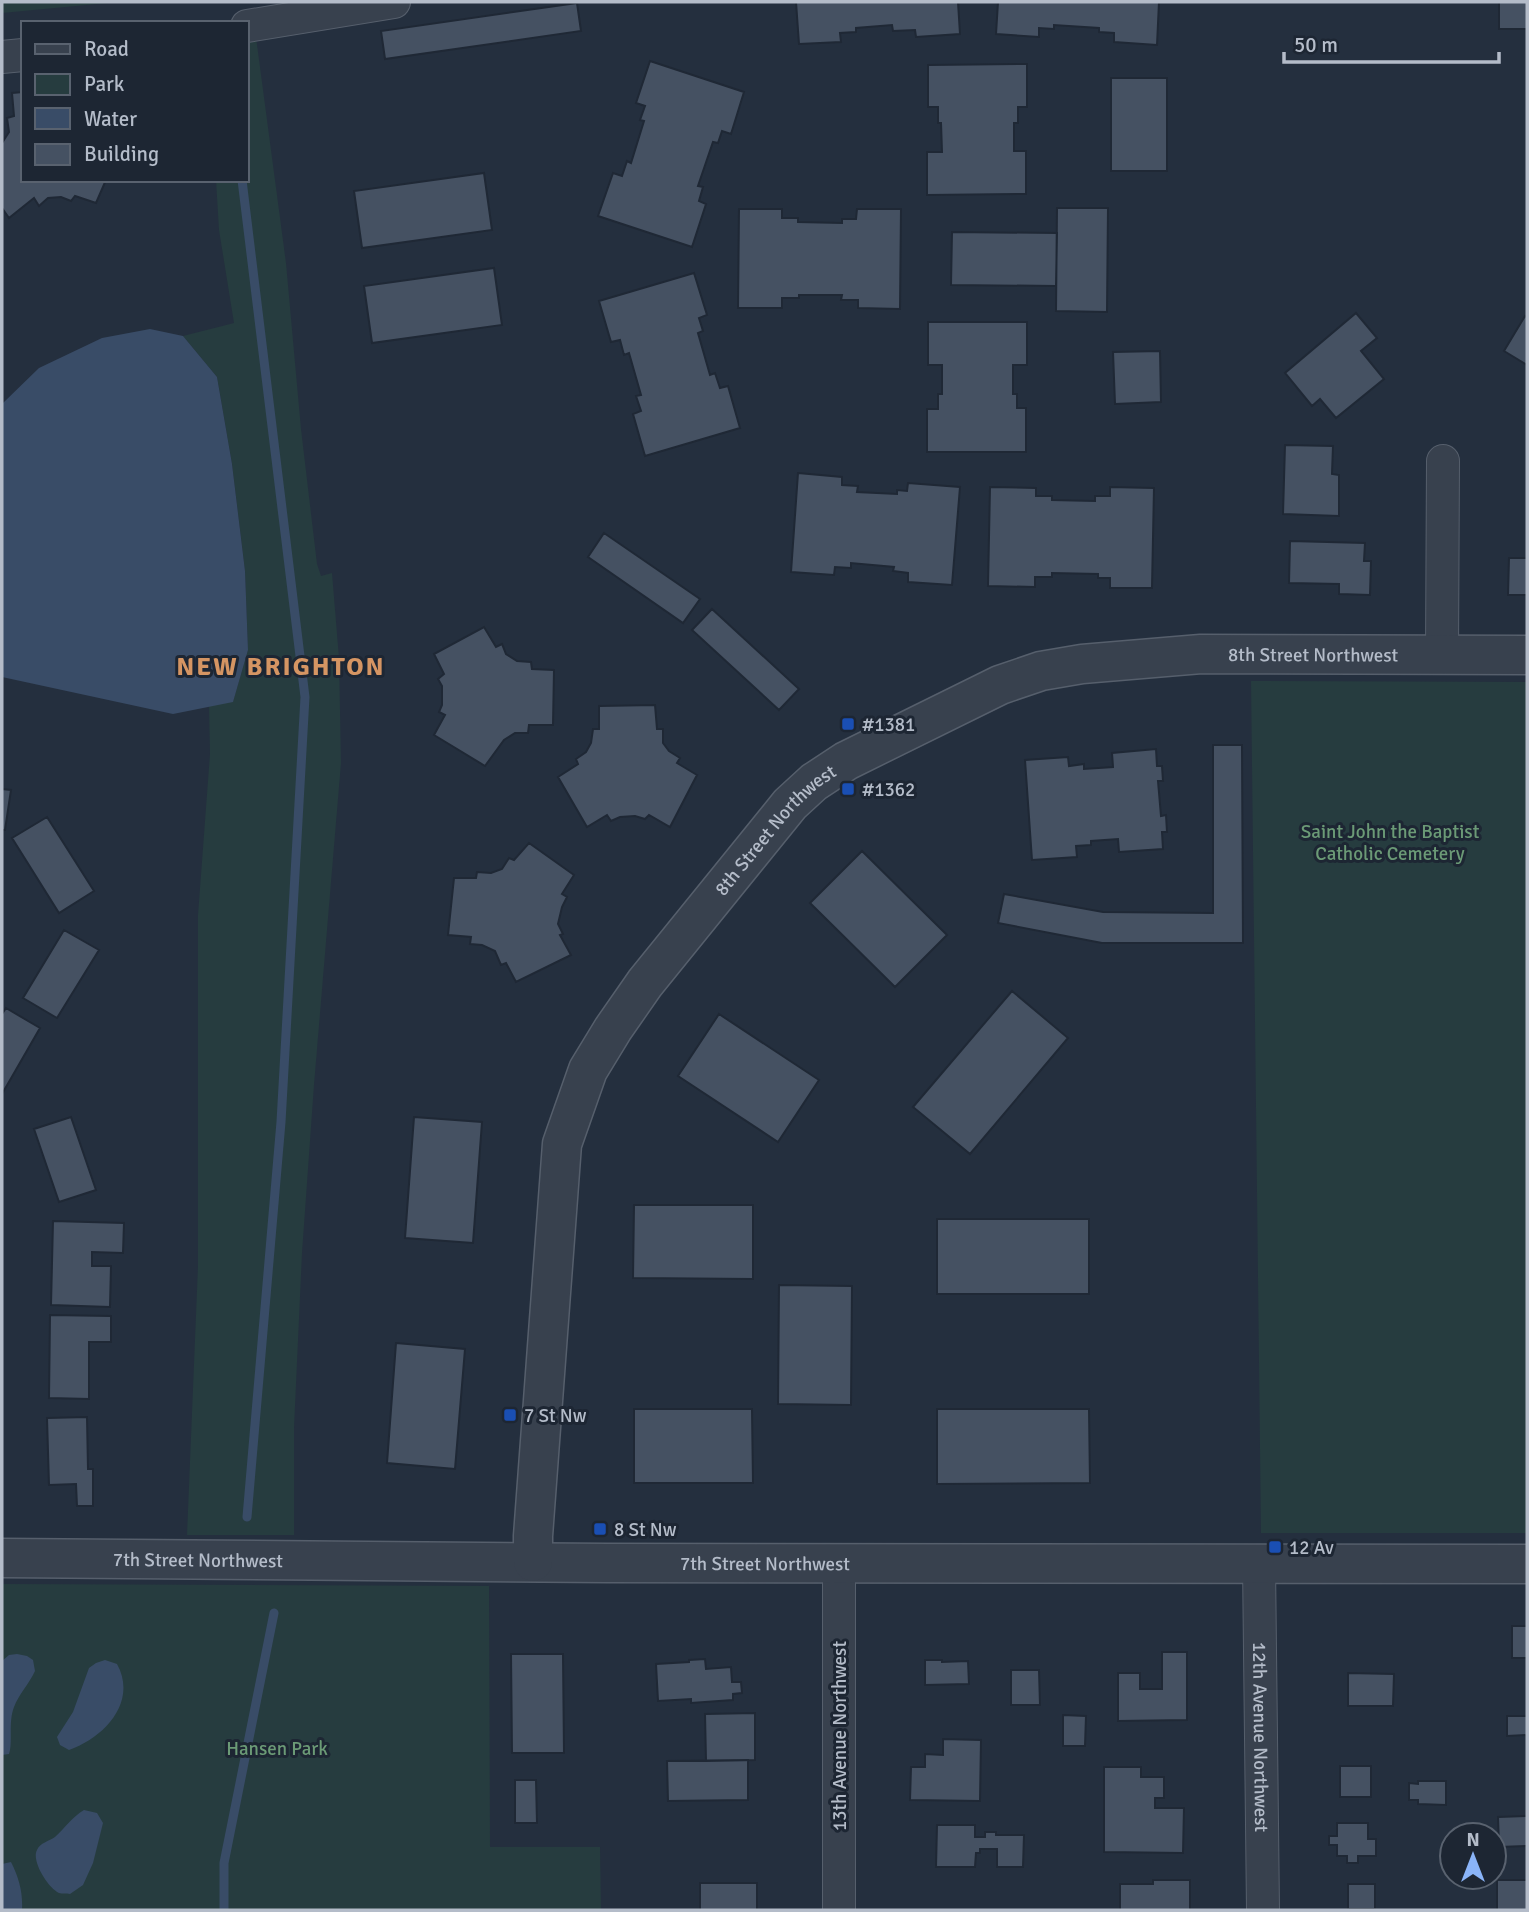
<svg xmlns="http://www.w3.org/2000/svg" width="1529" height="1912" font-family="Signika,sans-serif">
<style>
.green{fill:#263c3f}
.water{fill:#394c67}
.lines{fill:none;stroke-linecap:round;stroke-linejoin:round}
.stream{stroke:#394c67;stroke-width:9}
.building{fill:#455162;stroke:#1f2835;stroke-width:2}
.minor-casing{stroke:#565f6c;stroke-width:34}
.tertiary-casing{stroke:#565f6c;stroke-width:41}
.minor{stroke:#38414e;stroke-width:32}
.tertiary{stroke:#38414e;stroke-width:38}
.transit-dot{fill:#1a4fb4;stroke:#1d2633;stroke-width:2.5}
.labels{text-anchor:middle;stroke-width:6;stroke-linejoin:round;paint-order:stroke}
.street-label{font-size:19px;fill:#b4bcc9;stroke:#1d2633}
.poi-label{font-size:19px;fill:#b4bcc9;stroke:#1d2633;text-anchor:start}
.park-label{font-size:19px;fill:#6b9a76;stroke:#1d2633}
.district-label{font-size:26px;font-weight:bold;letter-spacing:2px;fill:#d59563;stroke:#1d2633}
</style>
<rect width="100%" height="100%" fill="#242f3e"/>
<path class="green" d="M2,2H118L2,13Z
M256,37L286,263L301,429L317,564L321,576L332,573L339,658L341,763L314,1085L302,1253L294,1428V1535H187L198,1266V915L210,754L209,706L233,701L248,650L245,571L232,464L217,377L183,336L234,323L219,230L216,180H247V38Z
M1251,681L1527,682V1533H1261Z
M2,1584L489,1586L490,1847H600L601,1910H2Z"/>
<path class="water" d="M150,329L183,336L217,377L232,464L245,571L248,650L233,702L173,714L2,677V404L39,368L102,338Z
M17,1654L27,1656L33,1660L35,1671C29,1684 19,1694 14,1707C8,1722 13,1743 9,1754L2,1755V1661L9,1655Z
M105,1660L117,1664C138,1702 104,1738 69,1750L60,1745L57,1737L73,1712L89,1668L96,1663Z
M84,1810L97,1813L103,1823L93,1863L83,1885L70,1894C67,1893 62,1894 59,1893C48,1888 31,1861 37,1850C40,1843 49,1841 55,1837C65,1828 72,1817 84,1810Z
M11,1862C19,1878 23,1892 22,1910H2V1864Z"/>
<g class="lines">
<path class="stream" d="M242,180L305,697L281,1122L247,1517
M224,1910V1863L274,1613"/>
</g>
<path class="building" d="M796,2H958L960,34L916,37L915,30L893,31L892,25L856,28V32L840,33L841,42L799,44Z
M998,2H1159L1157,45L1114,42V33L1099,32V28L1054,25V29L1039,28V37L996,34Z
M1499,2H1527V29H1499Z
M577,3L581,31L385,59L381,31Z
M650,61L744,92L731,134L722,131L718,143L713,142L698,186L703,187L699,201L706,204L692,247L598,216L613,173L622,176L627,161L631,163L644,121L640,120L645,106L636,103Z
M1027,64V107H1018V123H1014V151H1026V194L927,195V152H942L941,123H938V107H928V65Z
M1111,78H1167V171H1111Z
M23,92V180H106L96,203L75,196L71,201L61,197L48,198L39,206L34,198L9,218L2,208V143L9,132L7,118L14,116L12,93Z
M484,173L492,230L362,248L354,191Z
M1057,208H1108L1107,312L1056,311Z
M739,209H782V218H798V222L842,223V219H856L857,209H901L900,309L858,308V300H841L842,295H799V298H782V308H738Z
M952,232L1057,233L1056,286L951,285Z
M494,268L502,325L372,343L364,286Z
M694,273L707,315L699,318L703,331L698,333L710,375L715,373L720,388L728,386L740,428L645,456L633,414L641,411L636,396L641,395L629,353L624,355L620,340L611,342L599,301Z
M1356,313L1377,338L1361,351L1384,379L1336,418L1320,399L1312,406L1285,373Z
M1525,316L1527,317V365L1504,351Z
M928,322H1027V365H1013V394H1017V408H1026V452H927V409H938V394H942V365H928Z
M1160,351L1161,402L1115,404L1113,352Z
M1285,445L1333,446L1332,474L1339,475V516L1283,514Z
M798,473L842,477V485L858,486L857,492L897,494V490L907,491L908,483L960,487L952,585L908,582V573L893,571L894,567L851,563V568L835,567L834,575L791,572Z
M990,487L1036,488V496H1052V500L1095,501V496H1110V487L1154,488L1152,588H1110V578H1098V574L1052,573V577H1035V587L988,586Z
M604,533L700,599L683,623L588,557Z
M1290,541L1365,543L1364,561H1371L1370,595L1339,594V584L1289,583Z
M1509,558H1527V595H1508Z
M712,609L799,689L779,710L692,630Z
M484,627L496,647L502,644L506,654L517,661L531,662L532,669L554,670L553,725H529L528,733H515L504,740L485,766L434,735L445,715L439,712L442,705V686L438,679L444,674L434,654Z
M655,705L657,729H663V743L669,751L680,758L677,763L697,775L670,827L649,815L645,819L635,816L620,817L611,821L607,815L587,827L558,777L578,764L576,759L586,752L591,743L593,729H599V706Z
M1213,745H1242L1243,943H1102L998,923L1004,894L1103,912L1213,913Z
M1156,749L1157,766H1162L1163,781H1158L1161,816L1166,815L1167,832H1162L1163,849L1119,852L1118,839L1091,841V845L1076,846L1077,857L1032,860L1025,760L1068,757L1069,766L1084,764V769L1113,767L1112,753Z
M2,789L11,790L5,830H2Z
M47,817L94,891L59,913L12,838Z
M529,843L574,875L562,894L567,897L562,907L558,924L563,934L560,935L571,955L516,982L506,963L501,965L495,951L482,945L470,944L471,937L448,935L454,878H476L477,872L491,873L502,869L509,858L514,860Z
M862,851L947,935L895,987L810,903Z
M64,930L99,950L57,1018L23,998Z
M1012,991L1068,1038L970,1154L913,1107Z
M6,1008L40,1028L2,1094V1014Z
M719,1014L819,1080L778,1142L678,1076Z
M71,1117L96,1190L59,1202L34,1129Z
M414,1117L482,1122L473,1243L405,1238Z
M634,1205H753V1279L633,1278Z
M937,1219H1089V1294H937Z
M53,1221L124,1223L123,1253L92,1252V1266H111L110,1307L51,1305Z
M779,1285L852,1286L851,1405L778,1404Z
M50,1315L111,1316V1342H89V1399L49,1398Z
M396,1343L465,1349L455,1469L387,1463Z
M634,1409H752L753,1483H634Z
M937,1409H1089L1090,1483L937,1484Z
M87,1417L88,1469H93V1506H77L76,1484L49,1485L47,1418Z
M1512,1626H1527V1658H1512Z
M1162,1652H1187V1720L1118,1721V1673H1140V1689H1162Z
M511,1654H563L564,1753H512Z
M705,1659L706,1669L731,1667L732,1682H741L742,1693L733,1694V1700L691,1703V1699L658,1701L656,1664L689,1662V1660Z
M925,1660H942V1662L968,1661L969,1684L925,1685Z
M1011,1670H1039L1040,1705H1011Z
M1348,1673L1394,1674L1393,1706H1348Z
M755,1713V1760L706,1761L705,1714Z
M1063,1715L1086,1716L1085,1746H1063Z
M1507,1716H1527V1735L1507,1736Z
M943,1739L981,1740L980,1801L910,1800L911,1767H925V1754L943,1755Z
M748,1760V1800L668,1801L667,1761Z
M1340,1766H1371V1797H1340Z
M1104,1767H1141V1777H1164V1798H1155V1808H1184L1183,1853L1104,1852Z
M515,1780H536L537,1823H515Z
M1418,1781H1446V1805L1418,1804V1800H1409V1783L1418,1784Z
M1527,1816V1846L1499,1847L1498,1817Z
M1337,1823H1368V1839H1376V1856H1358V1863H1347V1856H1337V1845H1329V1836H1337Z
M937,1825H975V1837H985V1832H996V1835H1024L1023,1867H997V1849H980V1853H976L975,1867H936Z
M1153,1880H1190V1910H1120V1884H1153Z
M1497,1880H1527V1910H1497Z
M700,1883H757V1910H700Z
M1348,1884H1375V1909H1348Z"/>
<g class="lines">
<g class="minor-casing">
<g id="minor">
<path d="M247,26L394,2"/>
<path d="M2,57L23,55"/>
<path d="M1442,655L1443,461"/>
<path d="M839,1562V1910"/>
<path id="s1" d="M1259,1564L1263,1910"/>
</g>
</g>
<g class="tertiary-casing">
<g id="tertiary">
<path id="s2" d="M2,1558L607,1563L1527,1564"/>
<path id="s3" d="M533,1562V1536L562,1144L588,1070L613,1029L645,983L790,804L814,782L846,761L1000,685L1041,671L1082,664L1201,654L1527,655"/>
</g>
</g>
<use href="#minor" class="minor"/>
<use href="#tertiary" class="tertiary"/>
</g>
<g class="transit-dot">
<rect x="841" y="717" width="14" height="14" rx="3.5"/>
<rect x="841" y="782" width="14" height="14" rx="3.5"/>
<rect x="503" y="1408" width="14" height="14" rx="3.5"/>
<rect x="593" y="1522" width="14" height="14" rx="3.5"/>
<rect x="1268" y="1540" width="14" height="14" rx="3.5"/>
</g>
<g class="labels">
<g class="street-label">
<text dy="7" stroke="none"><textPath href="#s3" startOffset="1391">8th Street Northwest</textPath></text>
<text dy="7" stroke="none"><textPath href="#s3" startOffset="803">8th Street Northwest</textPath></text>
<text dy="7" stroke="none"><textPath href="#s2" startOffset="196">7th Street Northwest</textPath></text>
<text dy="7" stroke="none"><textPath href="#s2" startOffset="763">7th Street Northwest</textPath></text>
<text transform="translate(839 1736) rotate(-90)" y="7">13th Avenue Northwest</text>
<text dy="7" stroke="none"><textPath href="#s1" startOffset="173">12th Avenue Northwest</textPath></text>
</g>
<g class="poi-label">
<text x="862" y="731">#1381</text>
<text x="862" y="796">#1362</text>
<text x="524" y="1422">7 St Nw</text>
<text x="614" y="1536">8 St Nw</text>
<text x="1289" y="1554">12 Av</text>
</g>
<g class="park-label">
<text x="1390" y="838">Saint John the Baptist<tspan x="1390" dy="22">Catholic Cemetery</tspan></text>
<text x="277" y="1755">Hansen Park</text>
</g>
<g class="district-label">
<text x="281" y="675">NEW BRIGHTON</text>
</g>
</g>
<rect width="1529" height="1912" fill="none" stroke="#b4bcc9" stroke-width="7"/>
<rect x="21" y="21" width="228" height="161" fill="#1d2633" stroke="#59626f" stroke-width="2"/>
<rect x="35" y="44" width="35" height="10" fill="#38414e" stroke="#59626f" stroke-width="2"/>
<text x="84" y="56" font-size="21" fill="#b4bcc9">Road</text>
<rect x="35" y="74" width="35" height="21" fill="#263c3f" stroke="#59626f" stroke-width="2"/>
<text x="84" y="91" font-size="21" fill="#b4bcc9">Park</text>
<rect x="35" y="108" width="35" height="21" fill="#394c67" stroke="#59626f" stroke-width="2"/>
<text x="84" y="126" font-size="21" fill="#b4bcc9">Water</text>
<rect x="35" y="144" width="35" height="21" fill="#455162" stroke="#59626f" stroke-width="2"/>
<text x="84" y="161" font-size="21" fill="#b4bcc9">Building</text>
<g transform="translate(1473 1856)"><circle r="33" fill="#1d2633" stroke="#59626f" stroke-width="2"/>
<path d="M0-5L12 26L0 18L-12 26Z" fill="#8ab4f8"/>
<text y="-10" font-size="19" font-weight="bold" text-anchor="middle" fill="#b4bcc9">N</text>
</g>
<path d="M1284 52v10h215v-10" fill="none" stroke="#b4bcc9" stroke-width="3.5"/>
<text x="1294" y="52" font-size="21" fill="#b4bcc9" stroke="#1d2633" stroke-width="5" paint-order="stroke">50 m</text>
</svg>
